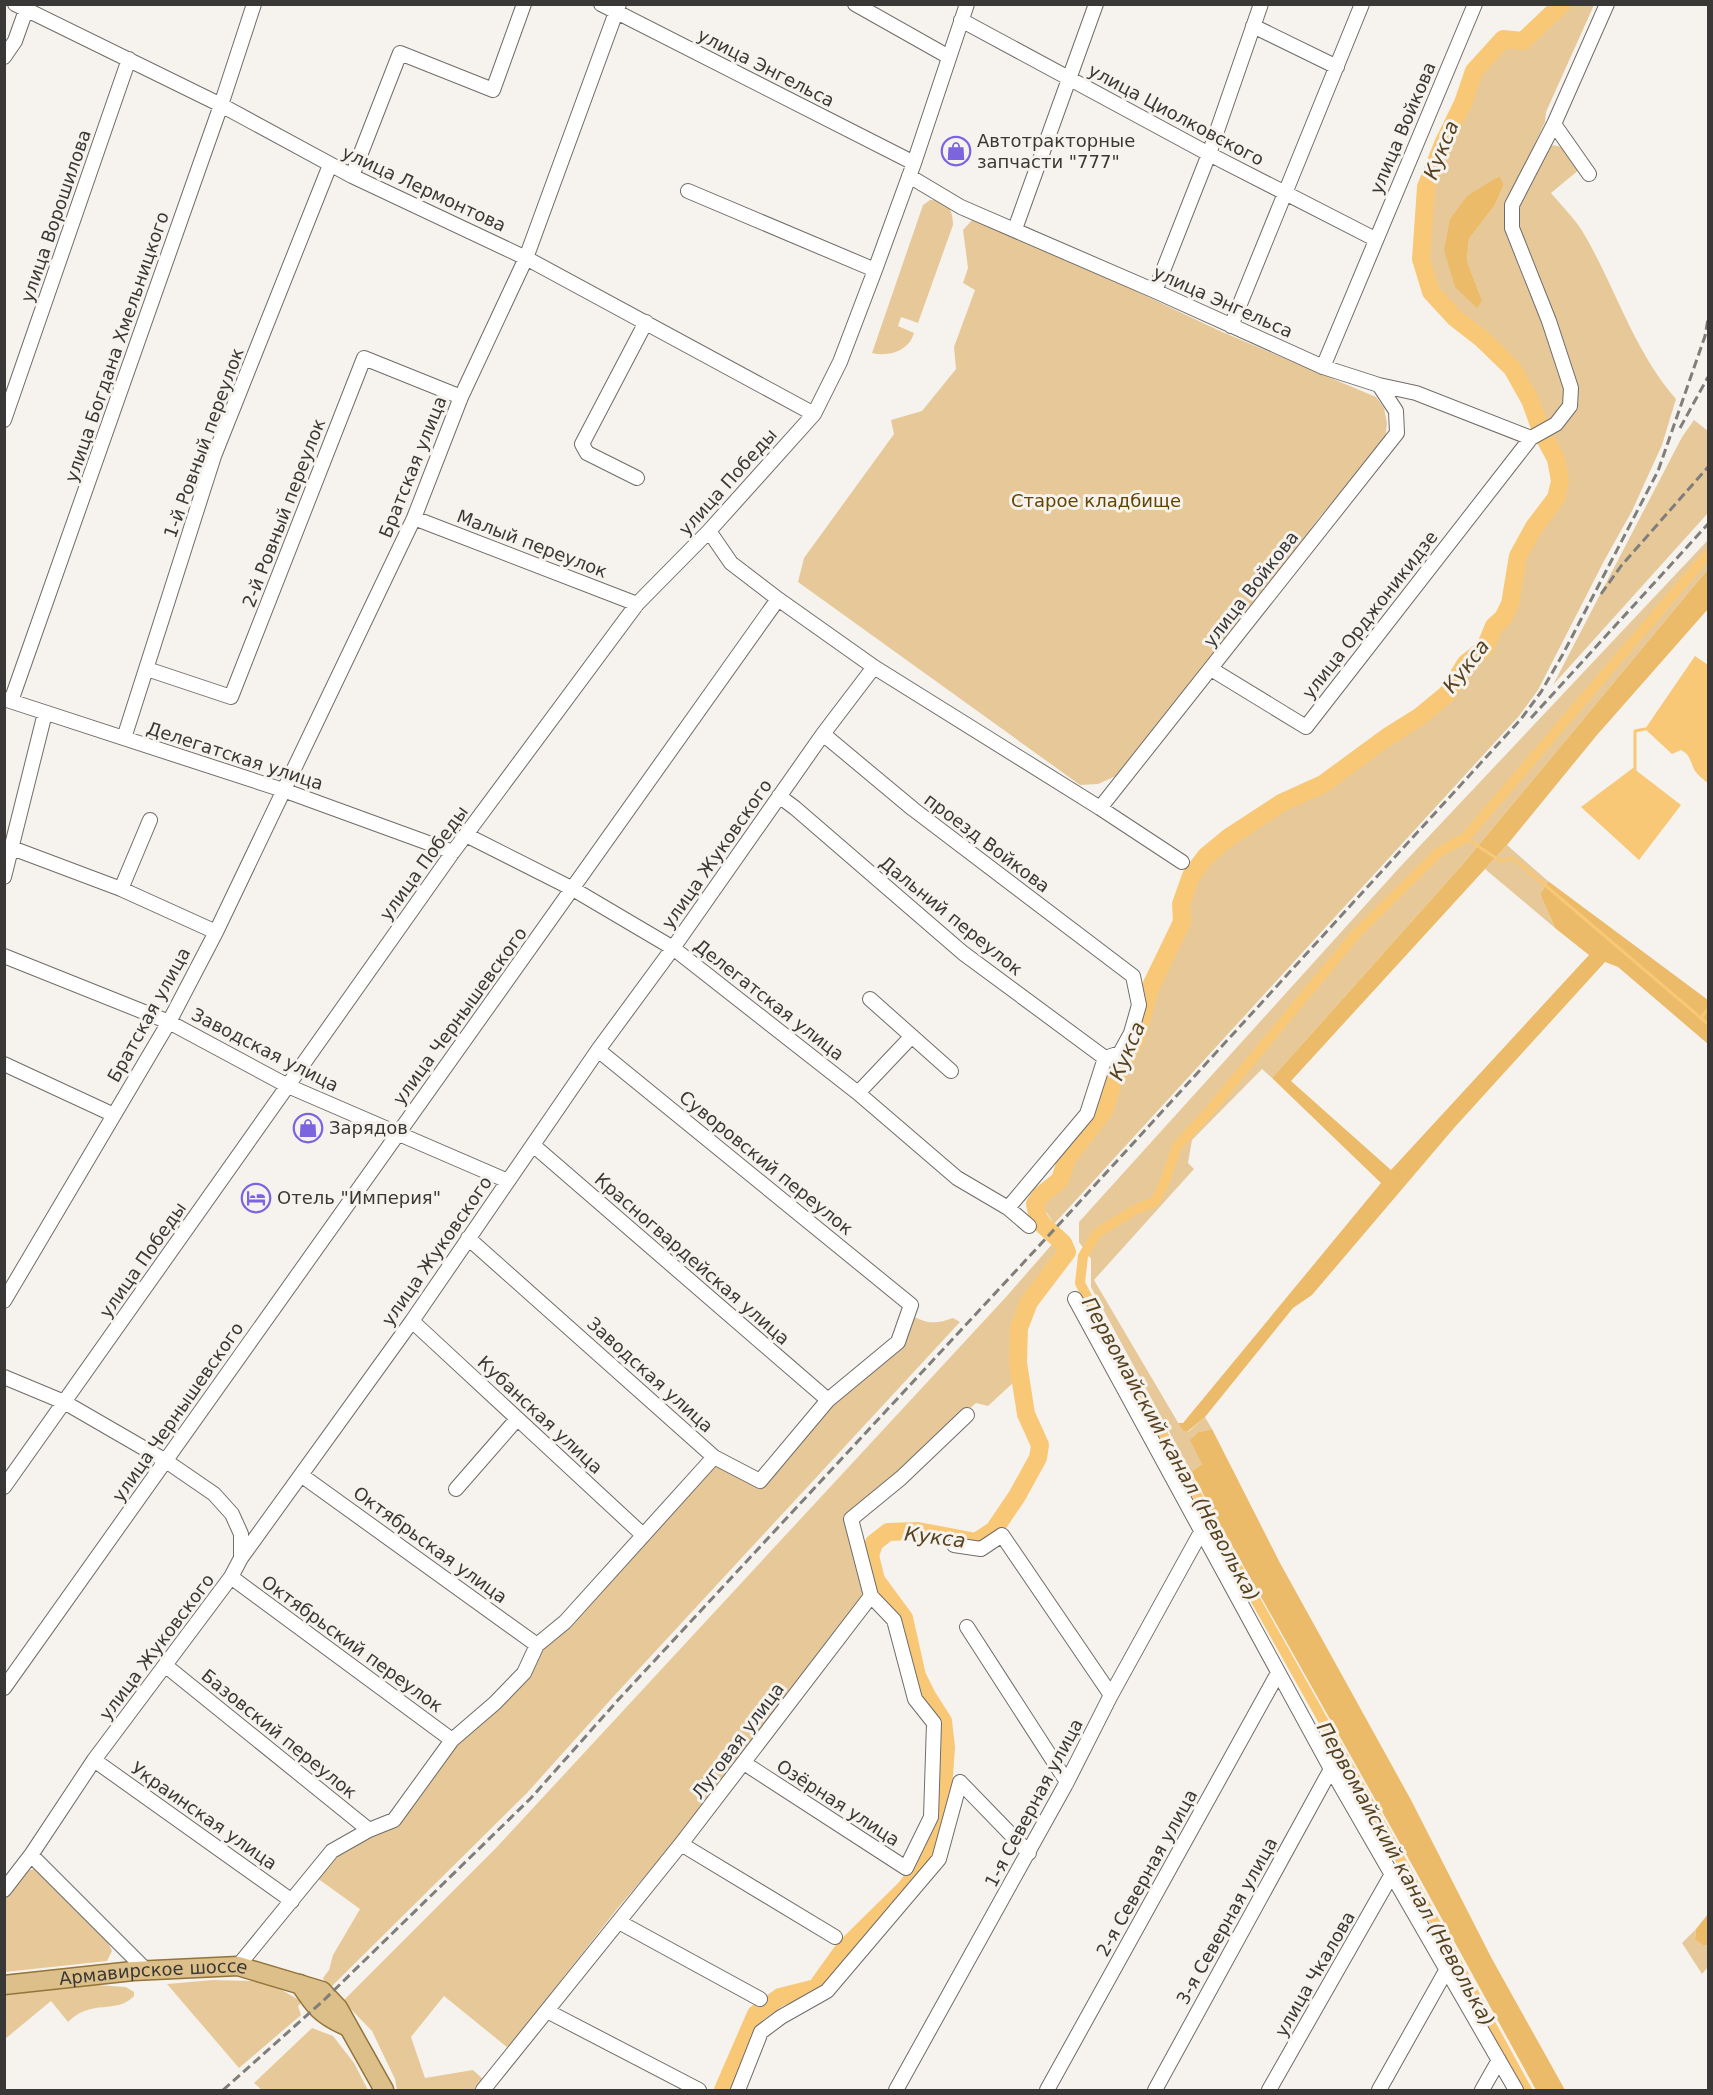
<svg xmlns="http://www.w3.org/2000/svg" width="1713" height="2095" font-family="'DejaVu Sans',sans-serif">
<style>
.green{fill:#e7c999;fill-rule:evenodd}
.forest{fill:#ebbb6a}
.water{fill:#f8c877}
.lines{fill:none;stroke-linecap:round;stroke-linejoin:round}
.stream{stroke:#f8c877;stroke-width:3}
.canal{stroke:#f8c877;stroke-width:10}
.river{stroke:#f8c877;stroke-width:18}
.minor-casing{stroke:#706d69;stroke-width:16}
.major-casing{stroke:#937439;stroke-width:21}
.minor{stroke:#fff;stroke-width:14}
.major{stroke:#dcbf89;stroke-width:18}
.rail{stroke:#7f7e7b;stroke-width:3;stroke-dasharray:9 4.5;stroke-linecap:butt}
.labels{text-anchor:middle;stroke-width:6;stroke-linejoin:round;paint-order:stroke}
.street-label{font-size:18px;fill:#393836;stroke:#f6f3ee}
.poi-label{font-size:18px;fill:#393836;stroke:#f6f3ee;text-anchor:start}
.park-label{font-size:18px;fill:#644500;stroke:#f6f3ee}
.water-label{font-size:20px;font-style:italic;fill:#574220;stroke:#f6f3ee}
</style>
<rect width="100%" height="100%" fill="#f6f3ee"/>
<path class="green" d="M1569,5H1594L1546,112L1545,122L1504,210L1507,237L1544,313L1568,391L1566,406L1555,421H1542L1524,374L1510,359L1481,333L1455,314L1436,290L1427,263L1426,239L1432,186L1481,71L1503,45H1521ZM1498,176L1504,185L1495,205L1469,239L1467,261L1482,301L1450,219Z
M1553,145L1566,148L1580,169L1551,193C1561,205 1573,217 1581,229C1615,285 1633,350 1676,399L1662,445L1632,511L1604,561L1538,690L1519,716L1054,1224L1043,1207L1042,1198L1061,1183L1072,1158L1108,1114L1116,1081L1142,1036L1143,1021L1153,989L1186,926V905L1195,877L1209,858L1231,840L1325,787L1422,719L1449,696L1470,665L1487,650L1497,628L1505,619L1513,605L1521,558L1540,527L1555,514L1567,491V472L1550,435L1572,414L1516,227L1517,207L1546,151Z
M930,200C947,200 953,209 953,225L918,323L901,317L898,326L914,333C909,351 889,357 872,353L923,205Z
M973,219L986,220L1220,331L1376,397L1384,408L1387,423L1385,441L1318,519L1257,607L1116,776L1098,784L1080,785L798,582L804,558L894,434L891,420L922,411L956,369L954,347L975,290L963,283L968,268L963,230Z
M1694,420L1708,431V513L1553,685L1682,437Z
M1708,540V569L1462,865L1272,1078L1262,1069L1192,1140L1188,1163L1194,1169L1094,1280L1183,1431L1188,1432L1205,1417L1212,1429L1199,1432L1202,1464L1191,1472L1091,1287V1259L1079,1242V1222L1399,868Z
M1507,845L1548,881L1540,894L1555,928L1485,869Z
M1054,1242L1059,1247L1061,1255C1050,1270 1023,1301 1017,1316C1009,1335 1014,1360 1015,1381L988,1406L976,1403L851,1516L865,1595L695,1817L617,1909L508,2048L444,1996L411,2037L425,2078L473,2070L485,2081L477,2090H397L395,2079L372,2031L343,2001L496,1848L1006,1297Z
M912,1316C928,1324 937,1324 953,1318L960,1322L614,1696L527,1793L329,1989L323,1978L329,1970L333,1955L360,1909L317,1878L338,1855L366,1836L391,1826L456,1744L540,1648L715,1462L759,1486L832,1403L895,1353Z
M34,1869L40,1871L47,1881L108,1942L112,1951L107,1961L5,1972L4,1898L26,1871Z
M1696,1929L1695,1940L1704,1946L1708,1945V1967L1702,1974L1682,1943Z
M213,1980L252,1981L277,1987L302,2002L298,2006L301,2015L239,2068L167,1984Z
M96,1985L126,1987L134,1992V1996C116,2015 92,1998 68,2022L51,2001L5,2039V1995Z
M312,2028L333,2036L354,2063L368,2090H262L254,2083Z"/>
<path class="forest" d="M1499,176L1504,185L1495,205L1469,239L1467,261L1482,301L1477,308L1455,287L1444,250L1450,219L1467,196Z
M1708,569V609L1597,735L1507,845L1291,1081L1391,1170L1589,955L1555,928L1540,894L1548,881L1708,1000V1044L1618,967L1605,962L1454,1128L1312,1295L1293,1308L1205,1417L1187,1432L1183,1431L1178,1423H1183L1188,1417L1381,1183L1272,1078L1462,865Z
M1212,1429L1280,1563L1411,1800L1492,1959L1565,2090H1536L1415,1870L1212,1510L1191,1472L1202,1464L1190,1440L1199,1432Z
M1708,1914V1945L1704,1946L1695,1940L1696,1929Z"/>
<path class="water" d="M1695,656L1708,665V780L1706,782C1703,779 1698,775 1695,771C1690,762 1691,755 1681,750L1672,754L1645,729Z
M1633,768L1681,805L1639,860L1581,807Z"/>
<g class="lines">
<path class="stream" d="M1635,770V731L1645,729
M1465,838L1501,861L1512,858L1525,868L1708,1024
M1701,1018L1708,1009"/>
<path class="canal" d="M1527,2090L1381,1824L1100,1322L1080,1283L1083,1256L1097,1233L1136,1209L1155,1202L1165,1181L1177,1146L1206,1115L1356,934L1439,852L1465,838L1708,554"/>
<path class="river" d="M723,2090L756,2014L780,1997L816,1988L844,1949L905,1889L934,1850L942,1804L946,1747L943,1721L927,1696L917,1676L904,1618L876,1580L870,1556L874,1543L888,1532L918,1531L976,1542L994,1530L1017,1496L1038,1458L1040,1445L1026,1414L1018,1363L1019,1328L1029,1302L1067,1252L1063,1243L1044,1226L1038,1217L1035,1204L1041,1195L1060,1180L1067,1158L1104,1111L1113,1081L1137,1036L1150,988L1182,922L1181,904L1191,876L1206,856L1229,837L1281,803L1323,784L1387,737L1419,717L1447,694L1466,663L1485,648L1494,626L1503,618L1510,604L1518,556L1534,527L1556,498L1560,481L1556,459L1542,433L1530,400L1512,368L1482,339L1455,318L1431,292L1421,259L1426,187L1443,144L1463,103L1474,71L1503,39L1523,41L1562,4"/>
<g class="minor-casing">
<path id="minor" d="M15,4L221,105L352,176L526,258L814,414
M601,4L914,163
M855,4L949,57
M961,20L1209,154L1375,239
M1253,26L1337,67
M4,57L15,41L26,10
M1554,124L1589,174
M352,176L400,53L493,90L524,4
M909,176L961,207L1155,291L1323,367L1379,385L1416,393L1531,438
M688,191L875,270
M1015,229L1096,4
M1155,291L1209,154L1261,4
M1231,326L1362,4
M1323,367L1475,4
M4,420L129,59
M637,478L587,453L582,444L646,322
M414,518L637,604
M709,531L731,563L778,599L874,667L1100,808L1397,433L1396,411L1379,385
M147,669L231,697L364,358L461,397
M1211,669L1306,727L1531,438L1556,424L1570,406L1571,388L1549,321L1512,228V205L1554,124L1607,4
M4,699L283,790L453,852
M11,701L221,105L254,4
M823,734L913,809L1133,976L1139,1005L1131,1033L1120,1053L1105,1058L1087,1114L1008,1208
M124,738L214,456L330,165
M779,796L795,808L963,953L1105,1058
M1100,808L1182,862
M466,835L573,889L673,948L858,1093L957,1178L1008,1208L1029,1226
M12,848L121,889L216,932
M4,877L45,713
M121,889L150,820
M4,956L169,1022L288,1086L508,1181
M870,999L951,1071
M4,1064L114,1115
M858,1093L912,1036
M533,1145L828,1400
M468,1238L714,1457L760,1481L828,1400L898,1342L911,1305L598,1050
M1075,1299L1331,1769L1516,2090
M4,1301L169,1022L216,932L414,518L461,397L526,258L619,4
M412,1321L643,1535
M4,1377L64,1402L166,1461L214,1494L232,1514L241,1534V1558
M301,1475L537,1645
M4,1487L453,852L637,604L709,531L814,414L840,362L875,270L914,163L967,4
M456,1489L517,1419
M954,1545L981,1549L1002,1535L1111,1695
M231,1577L452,1740
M967,1627L1067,1782
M166,1666L369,1830
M4,1688L778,599
M94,1760L292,1901
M744,1763L906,1868L931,1817L934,1723L915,1699L894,1620L871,1596
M960,1782L1029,1853
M681,1844L835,1937
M31,1855L146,1970
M4,1890L31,1855L94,1760L231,1577L241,1558L412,1321L598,1050L673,948L823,734L874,667
M619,1922L760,1999
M238,1966L332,1851L369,1830L394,1820L452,1740L495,1703L524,1673L537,1645L565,1622L714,1457
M547,2011L699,2090
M483,2090L681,1844L871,1596L851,1519L901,1478L967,1415
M738,2090L761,2032L781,2017L827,1991L939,1859L960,1782
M896,2090L1067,1782L1111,1695L1201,1532
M1047,2090L1278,1673
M1155,2090L1331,1769
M1269,2090L1392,1874
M1379,2090L1447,1969
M1482,2090L1499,2060"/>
</g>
<g class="major-casing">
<g id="major">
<path d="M300,1984C315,2007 321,2015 346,2026"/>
<path id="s1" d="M4,1985L133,1971L238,1966L322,1991L338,2008L384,2090"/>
</g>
</g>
<use href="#minor" class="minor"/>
<use href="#major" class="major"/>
<path class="rail" d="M1680,428L1708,377
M1601,594L1621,566L1708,467
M1531,718L1708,524
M223,2090L323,2001L531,1798L618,1700L1063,1220L1521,719L1541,692L1563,654L1658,471L1705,336L1708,319"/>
</g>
<defs>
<g id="shop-ring" transform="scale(1.5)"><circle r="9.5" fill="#f6f3ee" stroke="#7d64df" stroke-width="1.5"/><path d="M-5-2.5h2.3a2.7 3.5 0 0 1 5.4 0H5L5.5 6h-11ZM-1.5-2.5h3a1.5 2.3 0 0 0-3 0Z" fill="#7d64df"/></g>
<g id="hotel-ring" transform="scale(1.5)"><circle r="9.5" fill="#f6f3ee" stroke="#7d64df" stroke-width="1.5"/><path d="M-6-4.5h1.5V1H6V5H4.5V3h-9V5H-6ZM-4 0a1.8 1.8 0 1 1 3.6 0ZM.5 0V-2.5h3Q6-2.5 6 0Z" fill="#7d64df"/></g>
</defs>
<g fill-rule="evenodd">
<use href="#shop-ring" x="956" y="151"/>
<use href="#shop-ring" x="308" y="1128"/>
<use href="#hotel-ring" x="256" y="1198"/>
</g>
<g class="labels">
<g class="street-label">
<text transform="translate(766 68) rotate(27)" y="6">улица Энгельса</text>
<text transform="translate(1176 115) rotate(28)" y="6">улица Циолковского</text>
<text transform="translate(1403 128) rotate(-67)" y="6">улица Войкова</text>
<text transform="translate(424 189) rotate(25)" y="6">улица Лермонтова</text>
<text transform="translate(56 216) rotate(-71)" y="6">улица Ворошилова</text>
<text transform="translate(1223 302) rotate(24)" y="6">улица Энгельса</text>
<text transform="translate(117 347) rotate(-71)" y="6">улица Богдана Хмельницкого</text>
<text transform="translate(204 443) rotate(-70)" y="6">1-й Ровный переулок</text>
<text transform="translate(413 467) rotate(-68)" y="6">Братская улица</text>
<text transform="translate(728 482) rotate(-48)" y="6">улица Победы</text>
<text transform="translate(284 513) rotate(-69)" y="6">2-й Ровный переулок</text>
<text transform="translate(532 544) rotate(21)" y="6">Малый переулок</text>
<text transform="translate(1251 589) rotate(-52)" y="6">улица Войкова</text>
<text transform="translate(1370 615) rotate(-52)" y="6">улица Орджоникидзе</text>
<text transform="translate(235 756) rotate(18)" y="6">Делегатская улица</text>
<text transform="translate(987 843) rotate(37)" y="6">проезд Войкова</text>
<text transform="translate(717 854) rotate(-55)" y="6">улица Жуковского</text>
<text transform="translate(424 863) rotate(-54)" y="6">улица Победы</text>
<text transform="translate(951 916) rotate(39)" y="6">Дальний переулок</text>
<text transform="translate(769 1000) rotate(38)" y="6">Делегатская улица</text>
<text transform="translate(149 1015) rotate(-61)" y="6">Братская улица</text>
<text transform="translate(460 1016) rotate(-54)" y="6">улица Чернышевского</text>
<text transform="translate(265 1050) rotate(27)" y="6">Заводская улица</text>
<text transform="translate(766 1163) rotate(39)" y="6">Суворовский переулок</text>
<text transform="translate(437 1251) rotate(-55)" y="6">улица Жуковского</text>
<text transform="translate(692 1259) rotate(41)" y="6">Красногвардейская улица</text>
<text transform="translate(143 1260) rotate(-55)" y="6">улица Победы</text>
<text transform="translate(650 1375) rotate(42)" y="6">Заводская улица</text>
<text transform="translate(178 1412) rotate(-55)" y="6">улица Чернышевского</text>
<text transform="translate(540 1415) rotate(43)" y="6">Кубанская улица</text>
<text transform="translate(430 1545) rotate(36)" y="6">Октябрьская улица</text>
<text transform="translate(352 1644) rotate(36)" y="6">Октябрьский переулок</text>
<text transform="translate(157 1647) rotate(-53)" y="6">улица Жуковского</text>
<text transform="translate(279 1734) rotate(39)" y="6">Базовский переулок</text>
<text transform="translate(738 1741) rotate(-53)" y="6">Луговая улица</text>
<text transform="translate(838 1803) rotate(33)" y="6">Озёрная улица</text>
<text transform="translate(1034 1803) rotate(-62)" y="6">1-я Северная улица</text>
<text transform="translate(204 1816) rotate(35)" y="6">Украинская улица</text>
<text transform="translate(1147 1873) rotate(-61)" y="6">2-я Северная улица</text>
<text transform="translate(1227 1921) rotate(-61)" y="6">3-я Северная улица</text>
<text transform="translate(1315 1974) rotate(-60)" y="6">улица Чкалова</text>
<text dy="6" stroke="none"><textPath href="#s1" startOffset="150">Армавирское шоссе</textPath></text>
</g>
<g class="poi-label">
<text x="977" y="147">Автотракторные<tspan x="977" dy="21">запчасти "777"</tspan></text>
<text x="329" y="1134">Зарядов</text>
<text x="277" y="1204">Отель "Империя"</text>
</g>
<g class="park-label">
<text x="1096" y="507">Старое кладбище</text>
</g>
<g class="water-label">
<text transform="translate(1441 150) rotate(-68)" y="7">Кукса</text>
<text transform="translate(1466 666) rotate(-52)" y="7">Кукса</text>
<text transform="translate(1127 1051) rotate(-67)" y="7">Кукса</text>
<text transform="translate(1171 1449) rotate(61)" y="7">Первомайский канал (Неволька)</text>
<text transform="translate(935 1537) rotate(7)" y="7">Кукса</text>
<text transform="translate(1406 1874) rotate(61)" y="7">Первомайский канал (Неволька)</text>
</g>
</g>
<rect width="1713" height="2095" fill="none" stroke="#393836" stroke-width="12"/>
</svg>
